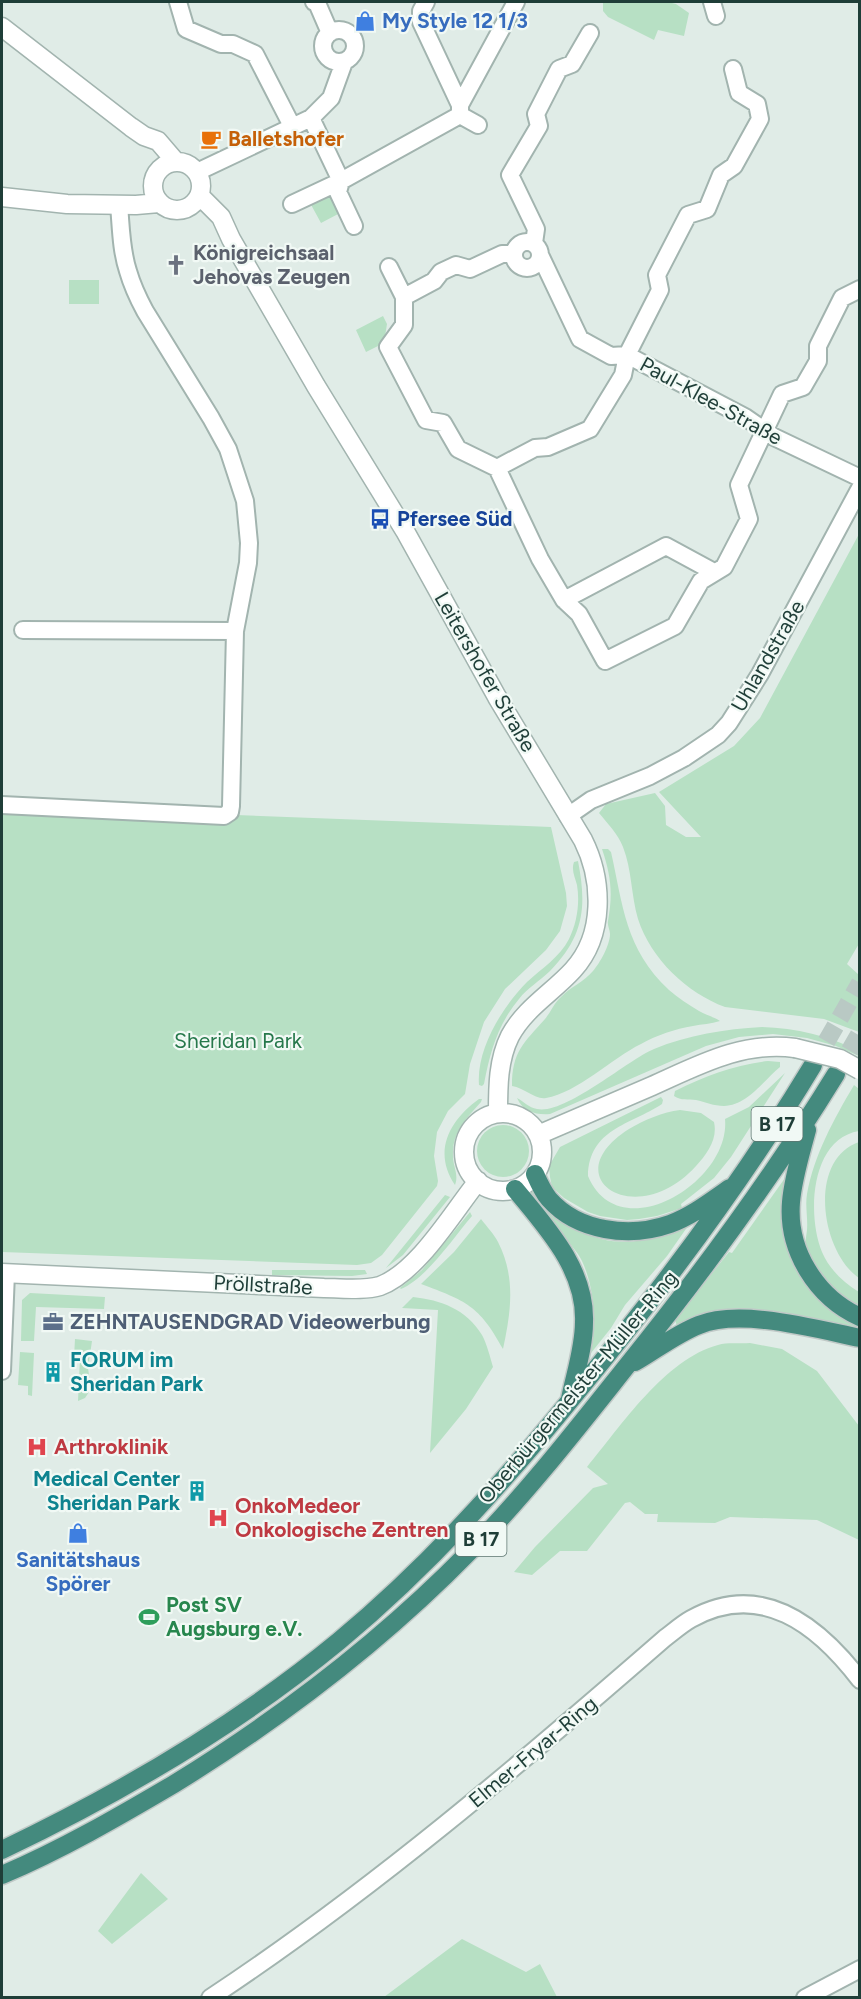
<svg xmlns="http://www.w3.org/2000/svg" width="861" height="1999" font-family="Figtree,sans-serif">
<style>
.green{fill:#b7e0c4}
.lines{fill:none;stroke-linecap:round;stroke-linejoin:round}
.trunk-tunnel{stroke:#b9c9c4;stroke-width:18;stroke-dasharray:18 9;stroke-linecap:butt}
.minor-casing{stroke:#a2b4af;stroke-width:20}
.tertiary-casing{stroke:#a2b4af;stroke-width:21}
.trunk-casing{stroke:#c0c9c7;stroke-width:21}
.minor{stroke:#fff;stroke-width:16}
.tertiary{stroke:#fff;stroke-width:18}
.trunk{stroke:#448a7e;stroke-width:18}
.tertiary-bridge-casing{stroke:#a2b4af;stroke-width:21;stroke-linecap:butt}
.tertiary-bridge{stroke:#fff;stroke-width:18}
.labels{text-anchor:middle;stroke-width:4.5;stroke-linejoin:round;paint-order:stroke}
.shield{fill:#f1f9f5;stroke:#5e7671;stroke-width:1.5}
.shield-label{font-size:20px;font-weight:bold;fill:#1f3e38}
.shop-label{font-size:21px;font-weight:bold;fill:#366cbe;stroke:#f1f9f5;text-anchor:start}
.food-label{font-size:21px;font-weight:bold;fill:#c56008;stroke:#f1f9f5;text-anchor:start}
.worship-label{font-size:21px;font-weight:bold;fill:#5b616d;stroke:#f1f9f5;text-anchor:start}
.street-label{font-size:21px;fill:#1f3e38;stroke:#f1f9f5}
.transit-label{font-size:21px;font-weight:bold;fill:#164399;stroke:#f1f9f5;text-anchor:start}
.park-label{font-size:21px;fill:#26784b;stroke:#f1f9f5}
.service-label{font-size:21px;font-weight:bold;fill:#4e5e75;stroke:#f1f9f5;text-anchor:start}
.culture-label{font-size:21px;font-weight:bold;fill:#0d838f;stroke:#f1f9f5;text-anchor:start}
.health-label{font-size:21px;font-weight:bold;fill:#be3a42;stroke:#f1f9f5;text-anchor:start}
.leisure-label{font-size:21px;font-weight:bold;fill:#27864d;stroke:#f1f9f5;text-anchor:start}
</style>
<rect width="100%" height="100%" fill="#e0ece7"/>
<path class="green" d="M609,2H668L676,4L689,13L684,36L658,30L654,40L608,17L603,11V3Z
M328,191L340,213L321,223L309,201Z
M69,280H99V304H69Z
M383,316L387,324L384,343L366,352L356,330Z
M859,534L860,942L847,964L859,975V1032L824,1019L725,1007C687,993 651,959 638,919C631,895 632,870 623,847C618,834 608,824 599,813L606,804L655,793L665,806L666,825L686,837H701L659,792L734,746L760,718Z
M2,812L236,815L551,827L566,893L567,906L560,931L546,950L505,989L484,1022L470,1064L465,1094L448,1111L437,1132L434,1156L438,1181L437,1186L382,1255L371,1263L357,1265L2,1252Z
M602,849H608L611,852C623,905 625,949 669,990C678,998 689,1005 699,1011C706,1015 714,1017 720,1021C711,1024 702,1024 693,1026C675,1029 657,1035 641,1044C612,1058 577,1093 546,1098C535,1100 525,1088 512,1086C512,1051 524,1043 545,1019C551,1012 554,1003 561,997C570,987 584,982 593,971C600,963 610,945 610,934C610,930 607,925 608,921C613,893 611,876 602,849Z
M578,861C587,907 584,936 550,971C540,981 527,988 519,999C498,1024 490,1052 484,1084L482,1086L479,1085C476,1049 503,1006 527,982C541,969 560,957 569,939C577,923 580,903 577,885C575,877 571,870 574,862Z
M762,1027C796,1028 829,1036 859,1051V1056L836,1046L807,1038L773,1034L739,1037L706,1046L550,1114C536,1115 523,1112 517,1098C523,1101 529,1108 537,1109C565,1115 626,1061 654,1049C688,1035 725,1029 762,1027Z
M768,1061L780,1062V1067C764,1080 747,1106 724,1106C714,1106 705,1102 696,1100C688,1099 681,1101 674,1096L675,1091C705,1076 734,1065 768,1061Z
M785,1073L731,1157L714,1178L681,1204L682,1208L657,1216L639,1219L627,1220L600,1216L588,1212L564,1198L552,1187L550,1177L549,1166L560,1147L661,1097L663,1100L662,1104C630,1125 589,1129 588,1176C619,1250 731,1182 725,1119L749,1107Z
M854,1085L859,1089V1131C810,1139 807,1216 822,1252C829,1269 844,1283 859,1292V1308C838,1294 817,1278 808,1252C804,1244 806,1239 807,1230C808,1218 805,1206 807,1194C814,1155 834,1119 854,1085Z
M479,1099H482L481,1102C466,1119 452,1132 453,1156C453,1167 459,1174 455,1185C432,1151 450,1120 479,1099Z
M680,1110L701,1113L714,1122C718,1139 707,1154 696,1166C637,1232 552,1178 629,1129C644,1120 663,1112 680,1110Z
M477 1151a26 26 0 1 1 52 0a26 26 0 1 1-52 0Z
M859,1142H860L859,1278C821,1252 807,1160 859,1142Z
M785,1178L781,1209L783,1234H786L859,1324L860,1330C822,1323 757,1304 721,1310C706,1313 691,1320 677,1326L675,1320L729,1252L732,1253Z
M533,1188C548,1201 565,1221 582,1231C614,1250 656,1241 688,1226L667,1256L625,1305L611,1328L591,1353C596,1323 595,1289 582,1261C577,1251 569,1243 562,1234C551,1221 540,1207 529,1194L530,1190Z
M445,1195L450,1197L403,1255L386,1268Z
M470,1212L472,1216C453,1238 427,1278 401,1289L400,1288L422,1270Z
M481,1219C487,1227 494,1234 498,1242C516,1277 511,1312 503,1349C479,1305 466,1301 421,1284L454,1252Z
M272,1270H365L367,1274L352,1276L272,1275Z
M30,1293L105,1297L104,1309L36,1307L34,1341H21L22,1300Z
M413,1297C441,1300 466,1309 482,1335C487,1344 490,1357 493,1367L466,1409L430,1453L438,1310L402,1308Z
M75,1339L92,1341L88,1368L91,1389L85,1398L78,1401L80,1358L74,1357Z
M750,1343L782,1349L817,1371L859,1426V1540L817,1520L730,1517L715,1523L657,1522L658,1514H645L630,1502L625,1503L587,1551H560L532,1575L514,1572L535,1547L593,1488L608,1484L587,1467C621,1426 665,1359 718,1345C727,1342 740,1344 750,1343Z
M20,1352L34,1353L32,1396L28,1395V1386L18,1385Z
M141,1873L168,1899L112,1944L98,1931Z
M462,1939L526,1972L540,1964L557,1997H384Z"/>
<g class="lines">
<path class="trunk-tunnel" d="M813,1065L860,983
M836,1074L860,1033"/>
<g class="minor-casing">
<path id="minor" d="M178,2L186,29L221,44H233L255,54L292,126
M314,2L317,3L330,33
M426,2L421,11V22L460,105
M712,2L716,16
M323 46a16 16 0 1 1 32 0a16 16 0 1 1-32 0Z
M460,115L478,125
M311,118L341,181L338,192L354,226
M197,172L311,118L331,98L344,62
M292,204L341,181L460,115V105L516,2
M514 255a13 13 0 1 1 26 0a13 13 0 1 1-26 0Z
M534,243L536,229L510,175L539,126L536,114L559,69L572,64L590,33
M514,254H502L470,269L456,265L441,272L434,281L404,297V325L388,347L426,420L443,423L458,449L497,468L540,559L564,600L579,614L605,661L675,626L701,581L724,567L749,519L739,485L782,394L803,387L818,361V346L842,298L860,289
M541,257L580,339L611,356L627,355L745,417L774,437L860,478
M389,267L404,297
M497,468L535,448L548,447L590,429L623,375L627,355L660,290L657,275L688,215L707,209L721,175L734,166L760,119L757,104L739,93L733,69
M564,600L666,546L714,572
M23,630L235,631
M2,805L224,816L230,812L231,806L235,631L248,563L249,543L245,501L228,449L211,418L145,311C138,298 132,285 128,271C121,250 121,227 119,205
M568,816L591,800L650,776L684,758L718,735L729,723L760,674L860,488
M2,1371L6,1273
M210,1998C372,1891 519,1765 665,1638C673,1632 682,1624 691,1619C761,1580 818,1625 860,1680
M805,1998L860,1969"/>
</g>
<g class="tertiary-casing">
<path id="tertiary" d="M2,27L131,127L144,136L158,141L176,162
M153 186a24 24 0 1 1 48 0a24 24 0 1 1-48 0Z
M200,196L221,217L231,239L316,386L405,531L497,697L583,840C603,880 605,935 573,970C552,993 525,1008 510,1036C498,1060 498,1087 498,1113
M2,197L67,204L136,205L159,203
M464 1152a39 39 0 1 1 78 0a39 39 0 1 1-78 0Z
M538,1135C576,1119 614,1102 652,1086C699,1065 742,1041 795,1048
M2,1273L324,1288C342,1288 363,1291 380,1286C418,1272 453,1212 478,1181"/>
</g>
<g class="trunk-casing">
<path id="trunk" d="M807,1130C801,1153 793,1178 791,1202C787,1250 816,1297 860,1317
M535,1174C539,1183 543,1192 549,1199C578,1232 630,1238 670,1224C692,1216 711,1201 730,1188
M515,1189C546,1227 586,1269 584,1322C584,1348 575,1374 570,1399
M635,1362C656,1350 676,1334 699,1325C740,1308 816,1329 860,1338
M2,1850C121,1793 236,1726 339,1641C428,1567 504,1482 577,1392C663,1288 743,1181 813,1065
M2,1875C61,1850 118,1817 174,1784C281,1718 382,1641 470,1551C528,1492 579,1426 630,1362C705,1269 774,1175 836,1074"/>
</g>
<use href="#minor" class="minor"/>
<use href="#tertiary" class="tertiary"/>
<use href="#trunk" class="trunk"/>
<g class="tertiary-bridge-casing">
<path id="tertiary-bridge" d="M795,1048L840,1059L860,1070"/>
</g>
<use href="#tertiary-bridge" class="tertiary-bridge"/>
</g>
<defs>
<g id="shop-bare" transform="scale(1.62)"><path d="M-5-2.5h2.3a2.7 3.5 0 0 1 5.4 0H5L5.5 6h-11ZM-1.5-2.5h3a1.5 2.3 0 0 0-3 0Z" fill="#3f7fe0" stroke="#f1f9f5" stroke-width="2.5" paint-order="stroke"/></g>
<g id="cafe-bare" transform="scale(1.62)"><path d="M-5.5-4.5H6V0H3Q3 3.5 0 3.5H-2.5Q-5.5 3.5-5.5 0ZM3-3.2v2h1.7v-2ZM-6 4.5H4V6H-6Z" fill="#e8710a" stroke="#f1f9f5" stroke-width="2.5" paint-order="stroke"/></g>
<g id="church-bare" transform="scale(1.62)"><path d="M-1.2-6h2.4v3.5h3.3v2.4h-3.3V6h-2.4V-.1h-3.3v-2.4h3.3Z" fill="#6b7280" stroke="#f1f9f5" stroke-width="2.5" paint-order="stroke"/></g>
<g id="bus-bare" transform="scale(1.62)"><path d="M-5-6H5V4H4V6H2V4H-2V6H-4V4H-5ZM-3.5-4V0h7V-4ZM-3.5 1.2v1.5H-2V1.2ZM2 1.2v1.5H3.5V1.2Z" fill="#1a4fb4" stroke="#f1f9f5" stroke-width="2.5" paint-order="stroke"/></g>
<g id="office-bare" transform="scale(1.62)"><path d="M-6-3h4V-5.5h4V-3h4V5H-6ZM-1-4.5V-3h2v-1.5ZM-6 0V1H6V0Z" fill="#5c6f8a" stroke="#f1f9f5" stroke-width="2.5" paint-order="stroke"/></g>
<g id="building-bare" transform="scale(1.62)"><path d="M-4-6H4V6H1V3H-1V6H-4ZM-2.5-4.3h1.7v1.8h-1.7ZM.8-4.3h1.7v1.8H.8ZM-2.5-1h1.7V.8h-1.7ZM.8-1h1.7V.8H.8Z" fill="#0f9aa8" stroke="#f1f9f5" stroke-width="2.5" paint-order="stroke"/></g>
<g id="hospital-bare" transform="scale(1.62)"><path d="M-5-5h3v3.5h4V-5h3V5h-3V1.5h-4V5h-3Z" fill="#e0444e" stroke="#f1f9f5" stroke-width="2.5" paint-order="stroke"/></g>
<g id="stadium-bare" transform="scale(1.62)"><path d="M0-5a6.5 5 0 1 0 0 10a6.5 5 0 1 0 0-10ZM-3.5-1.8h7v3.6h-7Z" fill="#2e9e5b" stroke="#f1f9f5" stroke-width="2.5" paint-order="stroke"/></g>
</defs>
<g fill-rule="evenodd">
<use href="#shop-bare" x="365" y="21"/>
<use href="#cafe-bare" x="211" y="139"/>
<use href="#church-bare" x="176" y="265"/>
<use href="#bus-bare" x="380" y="519"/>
<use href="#office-bare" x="53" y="1322"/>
<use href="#building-bare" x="53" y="1372"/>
<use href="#hospital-bare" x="37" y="1447"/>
<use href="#building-bare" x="197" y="1491"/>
<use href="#hospital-bare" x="218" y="1518"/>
<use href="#shop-bare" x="78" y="1533"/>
<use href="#stadium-bare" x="149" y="1617"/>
</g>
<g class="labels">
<g class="shield">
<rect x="751.5" y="1107" width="51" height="34" rx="4.5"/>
<rect x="455.5" y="1522" width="51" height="34" rx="4.5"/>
</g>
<g class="shield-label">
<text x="777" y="1131">B 17</text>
<text x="481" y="1546">B 17</text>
</g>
<g class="shop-label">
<text x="382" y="28">My Style 12 1/3</text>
<text x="78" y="1567" text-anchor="middle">Sanitätshaus<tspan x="78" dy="24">Spörer</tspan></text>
</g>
<g class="food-label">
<text x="228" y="146">Balletshofer</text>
</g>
<g class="worship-label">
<text x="193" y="260">Königreichsaal<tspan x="193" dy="24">Jehovas Zeugen</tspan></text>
</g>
<g class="street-label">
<text transform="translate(711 401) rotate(29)" y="7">Paul-Klee-Straße</text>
<text transform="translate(768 656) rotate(-60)" y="7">Uhlandstraße</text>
<text transform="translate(485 672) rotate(60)" y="7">Leitershofer Straße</text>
<text transform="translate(263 1285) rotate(3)" y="7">Pröllstraße</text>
<text transform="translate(578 1387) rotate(-50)" y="7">Oberbürgermeister-Müller-Ring</text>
<text transform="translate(533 1752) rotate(-40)" y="7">Elmer-Fryar-Ring</text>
</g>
<g class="transit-label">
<text x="397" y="526">Pfersee Süd</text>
</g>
<g class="park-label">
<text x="238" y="1048">Sheridan Park</text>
</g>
<g class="service-label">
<text x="70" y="1329">ZEHNTAUSENDGRAD Videowerbung</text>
</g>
<g class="culture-label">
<text x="70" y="1367">FORUM im<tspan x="70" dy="24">Sheridan Park</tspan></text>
<text x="180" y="1486" text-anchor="end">Medical Center<tspan x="180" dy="24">Sheridan Park</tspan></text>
</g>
<g class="health-label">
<text x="54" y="1454">Arthroklinik</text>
<text x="235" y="1513">OnkoMedeor<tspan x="235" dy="24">Onkologische Zentren</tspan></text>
</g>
<g class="leisure-label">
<text x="166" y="1612">Post SV<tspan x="166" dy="24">Augsburg e.V.</tspan></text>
</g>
</g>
<rect width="861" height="1999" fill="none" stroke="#1f3e38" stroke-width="6"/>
</svg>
